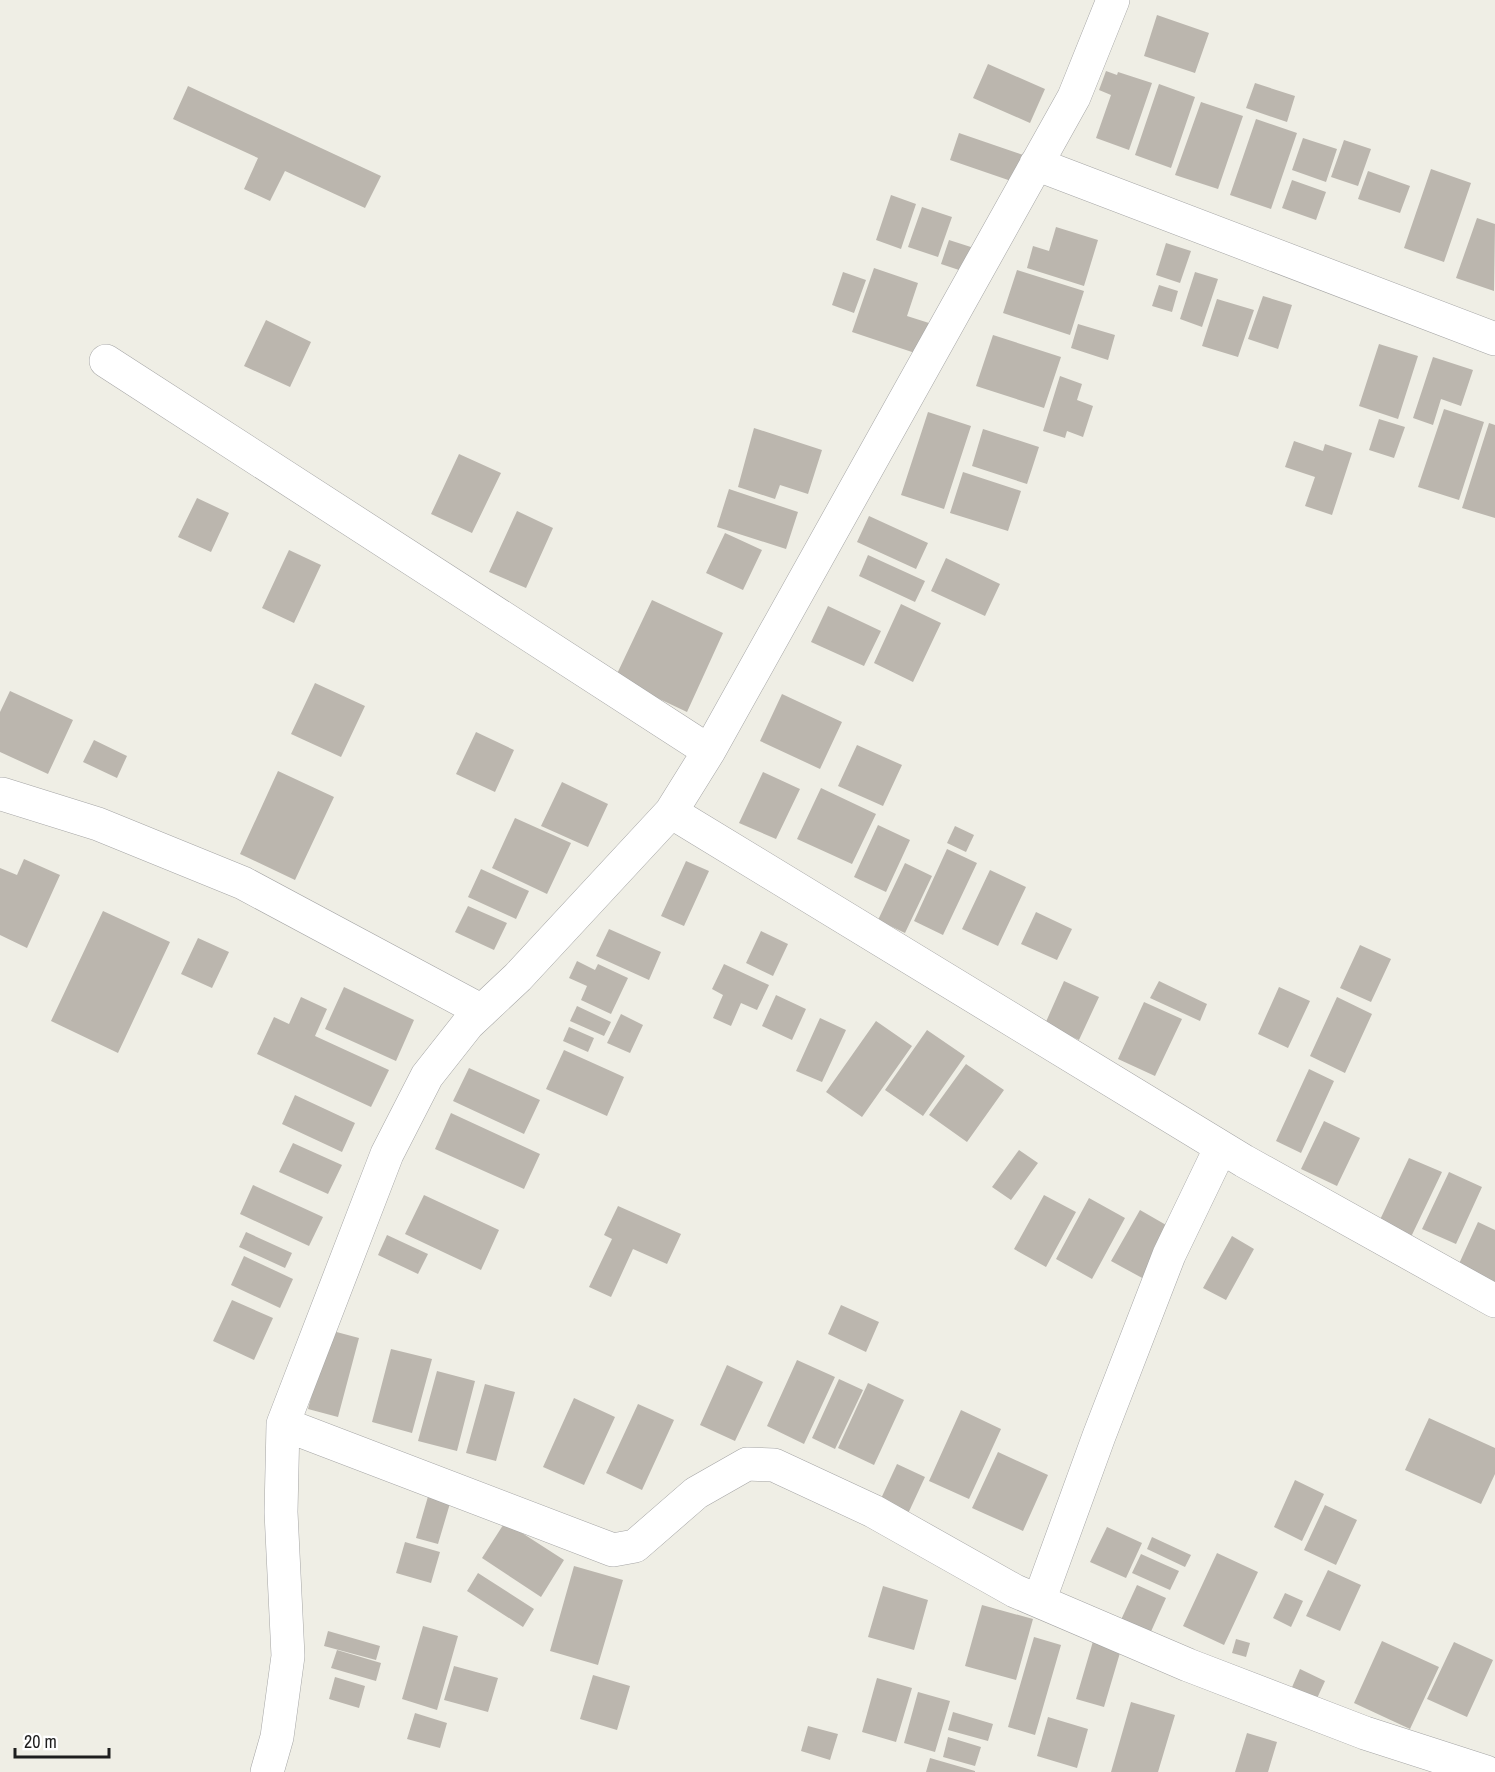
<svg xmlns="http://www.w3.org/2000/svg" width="1495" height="1772" font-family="'Archivo Narrow',sans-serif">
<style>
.building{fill:#bbb6ae}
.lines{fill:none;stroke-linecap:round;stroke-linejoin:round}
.minor-casing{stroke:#a5a5a5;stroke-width:34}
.minor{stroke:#fff;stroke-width:33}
</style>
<rect width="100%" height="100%" fill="#efeee5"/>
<path class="building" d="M1157,15L1209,33L1195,73L1144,56Z
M988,64L1045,89L1030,123L973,98Z
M1106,71L1117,75L1118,72L1152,83L1129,150L1096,138L1111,95L1099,90Z
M1255,83L1295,96L1287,122L1246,108Z
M1159,84L1195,97L1171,168L1135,155Z
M188,86L381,176L365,208L285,171L270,201L244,189L258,158L173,119Z
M1201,102L1243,116L1218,189L1175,175Z
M1256,119L1297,133L1271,209L1230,195Z
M959,133L1023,155L1014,182L950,160Z
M1303,138L1337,149L1326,182L1292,170Z
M1344,140L1371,149L1358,186L1331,177Z
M1431,169L1471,183L1444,262L1404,248Z
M1368,171L1410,186L1400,213L1358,199Z
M1292,180L1326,192L1316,220L1282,208Z
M891,195L916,204L901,249L876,240Z
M922,207L952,217L938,257L908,247Z
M1477,218L1495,224L1494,291L1456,278Z
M1056,227L1098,240L1084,286L1027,268L1033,246L1049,251Z
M949,240L974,248L965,272L941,264Z
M1166,243L1191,251L1180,283L1156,275Z
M874,268L918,283L907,316L929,323L918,354L852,332Z
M1017,270L1084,291L1070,335L1003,313Z
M843,272L866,280L854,313L832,305Z
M1195,272L1218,279L1202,327L1180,319Z
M1159,285L1178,291L1172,312L1152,306Z
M1263,296L1292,305L1278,349L1248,339Z
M1217,299L1254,310L1238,357L1202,346Z
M266,320L311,342L290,387L244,366Z
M1078,324L1115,335L1108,360L1071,348Z
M993,335L1061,357L1044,408L976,386Z
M1379,344L1418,356L1398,419L1359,406Z
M1433,357L1473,370L1461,406L1441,399L1433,425L1413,418Z
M1060,376L1082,384L1077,400L1093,406L1083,437L1067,431L1065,438L1043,431Z
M1444,409L1484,422L1459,500L1418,487Z
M928,412L971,426L944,509L901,495Z
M1379,419L1405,427L1394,458L1369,450Z
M1489,423L1495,425V518L1462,508Z
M754,428L822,450L808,494L780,485L775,499L738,487Z
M983,429L1039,447L1027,484L972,466Z
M1294,441L1323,451L1325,444L1352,453L1332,515L1305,506L1315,477L1285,467Z
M459,454L501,473L472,533L431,514Z
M963,472L1021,491L1008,531L950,513Z
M729,489L798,512L786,549L717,527Z
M197,498L229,513L211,552L178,537Z
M517,511L553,528L526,588L489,572Z
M869,516L928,543L916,569L857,542Z
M725,533L762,550L743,590L706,573Z
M289,550L321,565L294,623L262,608Z
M868,555L925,581L915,602L859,576Z
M946,558L1000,584L985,616L931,591Z
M652,600L723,633L687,712L615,678Z
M901,604L941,623L913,682L874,663Z
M828,606L881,631L864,666L811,642Z
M315,683L365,706L341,757L291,734Z
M10,691L73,720L48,774L0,752V712Z
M782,694L842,722L820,769L760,741Z
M476,732L514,750L495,792L456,774Z
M94,740L127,756L117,778L83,762Z
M857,745L902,765L883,806L838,786Z
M278,771L334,797L295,880L240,854Z
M763,772L800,789L776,839L739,823Z
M562,782L608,804L588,847L541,826Z
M821,788L876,814L852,864L797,839Z
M515,818L571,843L547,894L492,868Z
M878,825L910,840L886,892L854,877Z
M955,826L974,835L966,852L947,843Z
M947,849L977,863L943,935L914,921Z
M24,859L60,875L27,948L0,935V868L17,875Z
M686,861L709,871L684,926L661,916Z
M905,863L932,876L905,933L878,920Z
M481,869L529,891L516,919L468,897Z
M990,870L1026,887L998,946L962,929Z
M468,906L507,923L494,950L455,932Z
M103,911L170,942L118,1053L51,1021Z
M1036,912L1072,929L1057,960L1021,944Z
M609,929L661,952L649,980L596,956Z
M761,931L788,944L773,976L746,963Z
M198,938L229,952L212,988L181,974Z
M1360,945L1391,959L1371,1002L1340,988Z
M577,961L595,970L598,964L628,978L611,1014L581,1000L587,986L569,978Z
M724,964L769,985L757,1010L741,1003L731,1026L713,1018L723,995L712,989Z
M1064,981L1099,997L1079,1040L1045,1024Z
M1159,981L1207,1004L1200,1021L1150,998Z
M344,987L414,1020L396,1061L325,1029Z
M1279,987L1310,1001L1288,1048L1258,1034Z
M776,995L806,1009L792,1040L762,1026Z
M301,997L327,1009L315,1036L389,1070L371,1107L257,1054L274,1017L289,1024Z
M1337,997L1372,1014L1345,1073L1310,1056Z
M1144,1002L1182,1019L1155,1076L1118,1059Z
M577,1006L611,1022L604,1036L570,1021Z
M621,1014L643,1025L630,1053L607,1043Z
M820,1018L846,1030L822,1082L796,1071Z
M876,1021L912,1046L862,1117L826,1092Z
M569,1027L594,1038L588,1052L563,1041Z
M927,1030L965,1056L923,1116L885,1090Z
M564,1050L624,1077L607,1116L546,1089Z
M966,1064L1004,1090L967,1142L929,1115Z
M469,1068L540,1100L524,1134L453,1101Z
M1309,1069L1334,1081L1301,1153L1276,1141Z
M295,1095L355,1123L342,1152L282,1124Z
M451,1113L540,1154L524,1189L435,1149Z
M1324,1121L1360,1138L1337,1186L1301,1169Z
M293,1143L342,1165L328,1194L279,1172Z
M1019,1150L1038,1163L1011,1200L992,1187Z
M1409,1158L1442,1172L1410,1239L1378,1224Z
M1449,1172L1482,1187L1456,1244L1422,1229Z
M253,1185L323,1217L309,1246L240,1214Z
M424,1195L499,1230L481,1270L405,1234Z
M1044,1195L1076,1212L1046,1267L1014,1249Z
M1089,1198L1125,1218L1092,1279L1056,1259Z
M618,1206L681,1234L667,1264L633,1249L611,1297L589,1287L612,1239L604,1235Z
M1140,1210L1173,1229L1144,1279L1111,1261Z
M1478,1222L1495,1230V1283L1458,1266Z
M246,1232L292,1253L285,1268L239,1247Z
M387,1235L428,1254L418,1274L378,1255Z
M1232,1236L1254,1249L1226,1300L1203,1288Z
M244,1256L293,1279L280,1308L231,1285Z
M232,1300L273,1318L254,1360L213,1341Z
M841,1305L879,1322L866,1352L828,1334Z
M329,1330L359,1338L338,1417L308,1409Z
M391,1349L432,1359L412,1433L372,1422Z
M797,1360L835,1377L804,1444L767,1426Z
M727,1365L763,1382L735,1441L700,1425Z
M437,1371L475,1381L457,1451L418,1441Z
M839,1379L863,1390L835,1449L812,1438Z
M868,1383L904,1400L874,1465L838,1448Z
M485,1384L515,1392L496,1461L466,1453Z
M574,1398L615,1417L584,1485L543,1467Z
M638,1404L674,1420L642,1490L606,1473Z
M961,1410L1001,1429L969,1499L929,1481Z
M1429,1418L1495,1448V1474L1481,1504L1405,1470Z
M998,1452L1048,1475L1023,1531L972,1508Z
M897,1464L925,1477L906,1518L878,1505Z
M1295,1480L1324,1494L1302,1541L1274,1527Z
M429,1493L451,1500L438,1544L416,1538Z
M1325,1505L1357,1520L1336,1565L1304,1550Z
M505,1522L564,1560L541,1597L482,1558Z
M1107,1527L1142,1543L1126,1578L1090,1562Z
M1152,1537L1191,1555L1185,1567L1147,1549Z
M405,1542L440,1552L431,1583L396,1573Z
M1217,1553L1258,1572L1224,1645L1183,1626Z
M1141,1554L1179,1571L1170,1590L1132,1573Z
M574,1566L623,1580L598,1665L550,1651Z
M1328,1570L1361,1585L1340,1631L1306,1616Z
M478,1573L534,1609L523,1627L467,1591Z
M1137,1585L1166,1598L1149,1636L1120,1622Z
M883,1586L928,1600L914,1650L868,1637Z
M1285,1593L1303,1601L1291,1627L1273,1618Z
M982,1605L1033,1619L1016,1680L965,1666Z
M423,1626L458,1636L437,1710L402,1699Z
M328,1631L380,1646L376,1660L324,1646Z
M1034,1637L1061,1645L1035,1735L1008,1727Z
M1094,1638L1122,1646L1104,1707L1076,1699Z
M1236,1639L1250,1643L1246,1657L1232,1653Z
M1382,1641L1439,1667L1410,1729L1354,1703Z
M1454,1642L1493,1660L1467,1717L1427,1699Z
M337,1650L381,1663L376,1681L331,1668Z
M454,1666L498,1678L488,1712L444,1700Z
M1300,1669L1325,1681L1314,1705L1289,1694Z
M593,1675L630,1686L617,1730L580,1719Z
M335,1677L365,1686L359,1708L329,1699Z
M877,1678L912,1688L896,1742L862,1732Z
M918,1692L950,1701L935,1752L904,1743Z
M1131,1702L1175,1715L1158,1772H1111Z
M953,1712L993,1724L988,1741L948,1730Z
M415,1713L447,1723L440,1748L407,1739Z
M1048,1717L1088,1729L1077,1768L1037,1756Z
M808,1726L838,1734L830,1760L801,1751Z
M1247,1733L1277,1742L1268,1772H1235Z
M948,1737L981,1747L975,1766L943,1757Z
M930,1758L975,1771V1772H926Z"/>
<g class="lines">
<g class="minor-casing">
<path id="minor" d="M1113,0L1074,97L709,751L671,812L1244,1161L1495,1301
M1036,164L1495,339
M106,361L709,751
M2,794L98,824L243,883L482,1011
M283,1424L613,1550L635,1546L696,1493L747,1464L774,1465L873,1511L1015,1591L1188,1665L1365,1733L1486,1772
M1039,1601L1099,1436L1169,1255L1221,1147
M267,1772L277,1737L288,1656L281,1512L283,1424L387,1154L427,1076L468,1024L518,977L671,812"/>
</g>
<use href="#minor" class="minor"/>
</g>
<path d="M15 1748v9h94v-9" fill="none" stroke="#1e1e1e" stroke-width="3"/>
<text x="24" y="1748" font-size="18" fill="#1e1e1e" stroke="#ffffff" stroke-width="4.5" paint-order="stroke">20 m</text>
</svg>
